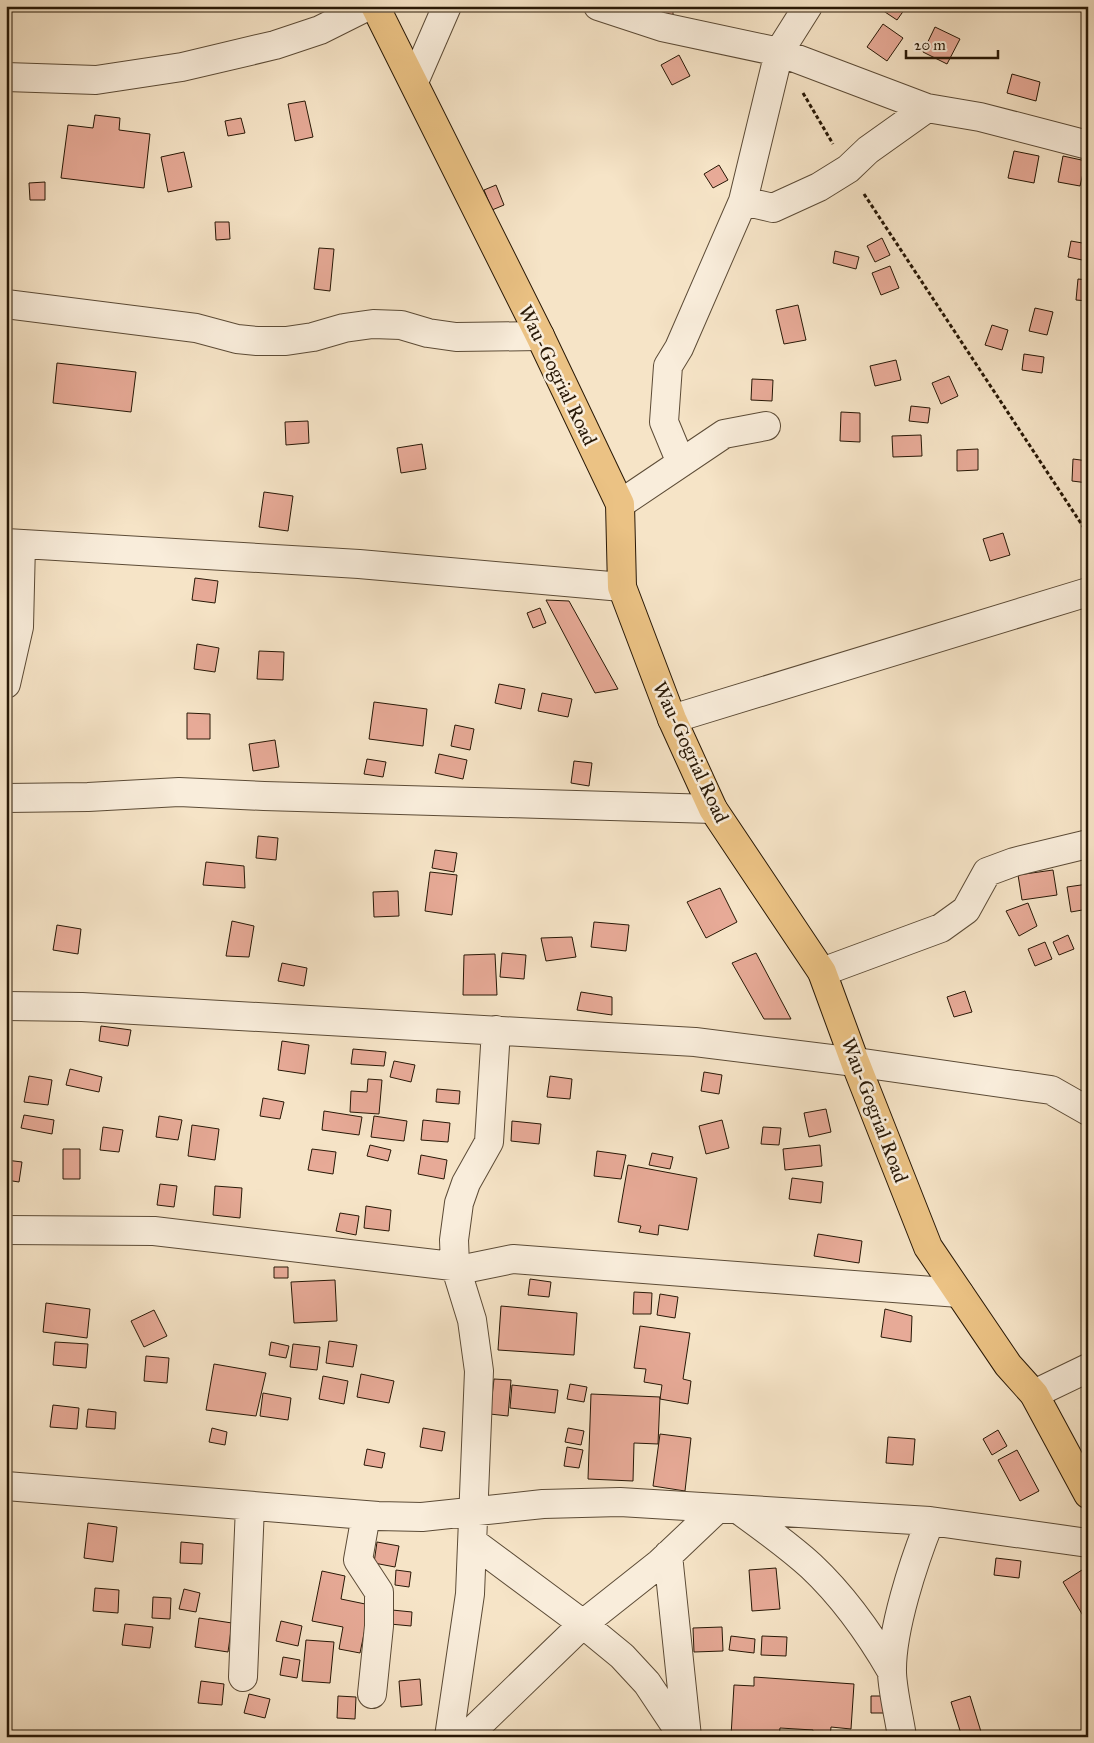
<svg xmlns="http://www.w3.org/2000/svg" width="1094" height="1743" font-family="'IM FELL Great Primer',serif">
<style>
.building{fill:#e7aa97;stroke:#281806}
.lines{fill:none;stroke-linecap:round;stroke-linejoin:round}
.minor-casing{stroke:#5c4b36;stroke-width:30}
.major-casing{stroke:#281806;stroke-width:30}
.path{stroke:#281806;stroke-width:3;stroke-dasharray:4 2.5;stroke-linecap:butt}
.minor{stroke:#f9eddb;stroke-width:28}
.major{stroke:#ebc284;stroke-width:28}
.labels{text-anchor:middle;stroke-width:5;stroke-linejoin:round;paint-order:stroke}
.street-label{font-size:20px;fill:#281806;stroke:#f9eddb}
</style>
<rect width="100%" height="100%" fill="#f6e4c7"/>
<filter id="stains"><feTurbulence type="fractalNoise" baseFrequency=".004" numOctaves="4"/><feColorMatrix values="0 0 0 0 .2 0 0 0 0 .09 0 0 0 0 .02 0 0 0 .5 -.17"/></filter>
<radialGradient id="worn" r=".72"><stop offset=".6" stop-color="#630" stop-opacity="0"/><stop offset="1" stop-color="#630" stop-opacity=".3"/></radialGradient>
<path class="building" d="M659,6H673V15L659,14Z
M880,6H907L897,20L879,8Z
M883,24L903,38L887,61L867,47Z
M935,27L960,39L947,64L923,52Z
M679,55L690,76L672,85L661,65Z
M1012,74L1040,82L1036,101L1007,93Z
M305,101L313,137L295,141L288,104Z
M95,115L120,118L119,130L150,134L144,188L61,178L68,125L93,128Z
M241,118L245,133L228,136L225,121Z
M1014,151L1039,156L1034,183L1008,178Z
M184,152L192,187L168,192L161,157Z
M1063,156L1086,161L1080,186L1058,182Z
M719,165L728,180L713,188L704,174Z
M45,182V200H30L29,183Z
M496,185L504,205L492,210L484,190Z
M215,222H229L230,239L216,240Z
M882,238L890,255L875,262L867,246Z
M1071,241L1088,244L1087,261L1068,257Z
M319,248L334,249L330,291L314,289Z
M835,251L859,257L856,269L833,263Z
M890,266L899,288L881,295L872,273Z
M1078,279L1088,280V301L1076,300Z
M798,305L806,340L784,344L776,310Z
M1035,308L1053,312L1047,335L1029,331Z
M992,325L1008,330L1002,350L985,345Z
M1024,354L1044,357L1042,373L1022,370Z
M896,360L901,380L875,386L870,366Z
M57,363L136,372L131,412L53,403Z
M949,376L958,396L941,404L932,383Z
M752,379L773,380L772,401L751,400Z
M911,406L930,408L928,423L909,421Z
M841,412L860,413V442L840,441Z
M308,421L309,443L286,445L285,422Z
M921,435L922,456L893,457L892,436Z
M422,444L426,469L401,473L397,448Z
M978,449V470L957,471V450Z
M1073,459L1088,461V483L1072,481Z
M264,492L293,496L288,531L259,527Z
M1003,533L1010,555L990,561L983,539Z
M195,578L218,581L215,603L192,600Z
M546,600L569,601L618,689L595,693Z
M540,608L546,623L533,628L527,613Z
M197,644L219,648L215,672L194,669Z
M259,651L284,652L283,680L257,679Z
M499,684L525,689L521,709L495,703Z
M542,693L572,699L568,717L538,711Z
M374,702L427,709L423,746L369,739Z
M187,713L210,714V739H187Z
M455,725L474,729L470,750L451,746Z
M275,740L279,767L253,771L249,744Z
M439,754L467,760L463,779L435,773Z
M367,759L386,762L383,777L364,774Z
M574,761L592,763L589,786L571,783Z
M258,836L278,838L276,860L256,858Z
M435,850L457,853L454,872L432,868Z
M206,862L244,866L245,888L203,885Z
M1053,870L1057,895L1022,900L1018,875Z
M430,872L457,875L452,915L425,911Z
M1088,884V909L1071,912L1067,887Z
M720,888L737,922L706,938L687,902Z
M398,891L399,916L374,917L373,892Z
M1028,903L1037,926L1019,936L1006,911Z
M232,921L254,926L249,957L226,956Z
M594,922L629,925L626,951L591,947Z
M57,925L81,929L78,954L53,950Z
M1068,935L1074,949L1059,955L1053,942Z
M572,937L576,957L546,961L541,938Z
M1045,942L1052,959L1035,966L1028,949Z
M502,953L526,955L524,979L500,977Z
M756,953L791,1019H764L732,963Z
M495,954L497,995H463L464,955Z
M282,963L307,968L304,986L278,981Z
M965,991L972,1012L954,1017L947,997Z
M581,992L612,997V1015L577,1010Z
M101,1026L131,1030L128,1046L99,1041Z
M282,1041L309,1045L305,1074L278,1070Z
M353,1049L386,1052L384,1066L351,1064Z
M394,1061L415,1065L411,1082L390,1077Z
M70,1069L102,1077L99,1092L66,1085Z
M704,1072L722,1075L719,1094L701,1091Z
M29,1076L52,1080L48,1105L24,1102Z
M550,1076L572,1079L570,1099L547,1097Z
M368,1079L382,1080L379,1114L350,1112L351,1091L367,1092Z
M437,1089L460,1091L459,1104L436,1102Z
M263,1098L284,1102L280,1119L260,1116Z
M826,1109L831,1132L809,1137L804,1113Z
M324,1111L362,1117L359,1135L322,1130Z
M24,1115L54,1120L52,1134L21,1128Z
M159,1116L182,1120L178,1140L156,1137Z
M374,1116L407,1121L404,1141L371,1137Z
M423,1120L450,1123L448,1142L421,1140Z
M722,1120L729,1148L706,1154L699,1126Z
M512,1121L541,1124L539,1144L511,1141Z
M192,1125L219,1129L215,1160L188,1156Z
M103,1127L123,1130L119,1152L100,1150Z
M763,1127L781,1128L779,1145L761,1144Z
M370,1145L391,1150L388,1161L367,1156Z
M820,1145L822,1166L785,1170L783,1149Z
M63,1149H80V1179H63Z
M312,1149L336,1152L333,1174L308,1170Z
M597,1151L626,1155L621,1179L594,1176Z
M652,1153L673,1157L670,1169L649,1165Z
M421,1155L447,1160L444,1179L418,1174Z
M6,1160L22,1162L19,1182L6,1180Z
M628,1165L697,1178L688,1230L659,1225L658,1235L639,1232L641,1226L618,1222Z
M792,1178L823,1182L821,1203L789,1199Z
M160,1184L177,1186L174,1207L157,1205Z
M215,1186L242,1188L240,1218L213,1215Z
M366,1206L391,1210L389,1231L364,1228Z
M340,1213L359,1216L356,1235L336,1231Z
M818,1234L862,1241L859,1263L814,1256Z
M274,1267H288V1278H274Z
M530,1279L551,1282L549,1297L528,1295Z
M335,1280L337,1321L294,1323L291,1282Z
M634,1292L652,1293L651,1314H633Z
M660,1294L678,1297L675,1318L657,1315Z
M46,1303L90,1309L87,1338L43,1332Z
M501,1306L577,1313L574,1355L498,1350Z
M885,1309L912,1316L911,1342L881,1337Z
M154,1310L167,1336L144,1347L131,1321Z
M640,1326L690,1333L683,1379L691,1381L688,1404L660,1399L662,1385L644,1382L646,1369L634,1368Z
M329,1341L357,1345L353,1367L326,1363Z
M55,1342L88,1344L86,1368L53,1365Z
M271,1342L289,1346L286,1358L269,1355Z
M293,1344L320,1347L317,1370L290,1367Z
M146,1356L169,1358L167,1383L144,1381Z
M214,1364L266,1373L256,1416L206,1410Z
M361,1374L394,1381L389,1403L357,1397Z
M323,1376L348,1381L344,1404L319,1399Z
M494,1379L511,1380L508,1416L490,1414Z
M570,1384L587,1387L584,1402L567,1399Z
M512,1385L558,1390L555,1413L510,1408Z
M263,1393L291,1398L288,1420L260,1416Z
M591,1394L660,1397L658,1444L634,1443L633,1481L588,1479Z
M53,1405L79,1408L77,1429L50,1427Z
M88,1409L116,1412L115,1429L86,1427Z
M212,1428L227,1432L225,1445L209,1442Z
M423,1428L445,1432L442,1451L420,1447Z
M568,1428L584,1431L581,1445L565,1442Z
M998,1430L1007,1446L992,1455L983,1439Z
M660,1434L691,1438L685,1491L653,1486Z
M888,1437L915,1439L913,1465L886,1463Z
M567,1447L583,1450L579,1468L564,1466Z
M367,1449L385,1453L382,1468L364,1465Z
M1017,1450L1039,1491L1020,1501L998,1460Z
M88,1523L117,1527L113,1562L84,1558Z
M181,1542L203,1544L202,1564L180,1563Z
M377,1542L399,1546L395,1567L374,1563Z
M996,1558L1021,1561L1019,1578L994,1575Z
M776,1568L780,1609L752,1611L749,1570Z
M396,1570L411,1572L409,1587L395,1585Z
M1082,1570L1088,1580V1624L1063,1582Z
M322,1571L345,1576L341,1599L370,1605L360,1653L339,1649L343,1627L312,1621Z
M95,1588L119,1590L118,1613L93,1611Z
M184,1589L200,1593L196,1612L179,1609Z
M153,1597L171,1598L170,1619L152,1618Z
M392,1610L412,1612L411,1626L390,1624Z
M199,1618L232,1623L228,1652L195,1647Z
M281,1621L302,1626L298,1646L276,1641Z
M125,1624L153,1627L150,1648L122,1645Z
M722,1627L723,1651L694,1652L693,1628Z
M731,1636L755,1639L754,1653L729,1650Z
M762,1636L787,1637L786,1656L761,1655Z
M306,1640L334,1642L330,1683L302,1681Z
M283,1657L300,1660L297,1678L280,1675Z
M754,1677L854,1684L851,1729L831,1727L830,1737H813V1730L780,1728L779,1737L731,1736L734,1685L754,1686Z
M420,1679L422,1705L401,1707L399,1681Z
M201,1681L224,1684L222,1705L198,1703Z
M249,1694L270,1699L265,1718L244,1713Z
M338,1696L356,1697L355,1719L337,1718Z
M871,1696H884V1713H871Z
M970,1696L982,1735L962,1737L951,1702Z"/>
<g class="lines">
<g class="minor-casing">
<path id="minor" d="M598,6L662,27L779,52L927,108L980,117L1088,145
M6,77L96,80L182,67L275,45L320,30L368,6
M414,82L447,6
M743,201L779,52L808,6
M6,304L196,328L237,339L257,341H286L313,337L344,328L373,324L401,325L428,333L456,337L540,336
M681,463L664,422L668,366L679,348L743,201L773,208L819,187L848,169L868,150L927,108
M620,504L724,434L766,426
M6,543L359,564L622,587
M6,684L19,627L21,544
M672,719L1088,592
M6,798L88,797L179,792L264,796L713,809
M822,972L941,928L966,910L987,872L1014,862L1088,844
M6,1006L82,1007L695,1042L855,1062L1051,1090L1088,1111
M6,1230L154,1231L469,1268L513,1259L959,1293
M1034,1394L1088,1368
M6,1486L378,1516L422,1517L543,1504L620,1502L930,1521L1088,1543
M739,1510C764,1528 789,1546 811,1566C844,1597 870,1634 892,1672
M366,1515L358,1560L379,1592V1626L372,1694
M474,1543L583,1624L622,1656L647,1683L683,1737
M668,1555L687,1737
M243,1677L250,1506
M449,1737L470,1594L479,1371L472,1320L455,1265L454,1240L459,1203L466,1183L489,1142L496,1030
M466,1737L583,1624L660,1563L717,1509
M902,1737C899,1716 893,1694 892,1673C891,1630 914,1561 930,1521"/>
</g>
<g class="major-casing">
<path id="major" d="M375,6L540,336L620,504L622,587L672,719L713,809L822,972L855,1062L928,1247L1008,1365L1034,1394L1088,1494"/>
</g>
<path class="path" d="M803,93L833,144
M864,194L1088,534"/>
<use href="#minor" class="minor"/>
<use href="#major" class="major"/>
</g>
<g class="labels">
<g class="street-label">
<text transform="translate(558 375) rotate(64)" y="7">Wau-Gogrial Road</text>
<text transform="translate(691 752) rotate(65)" y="7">Wau-Gogrial Road</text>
<text transform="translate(875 1110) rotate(69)" y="7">Wau-Gogrial Road</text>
</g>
</g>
<rect width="1094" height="1743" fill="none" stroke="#f6e4c7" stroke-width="25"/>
<rect x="8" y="8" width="1079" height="1728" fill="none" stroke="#281806" stroke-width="2.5"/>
<rect x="12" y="12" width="1069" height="1718" fill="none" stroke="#281806"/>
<path d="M906 50v8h92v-8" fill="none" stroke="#281806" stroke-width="2.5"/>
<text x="914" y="50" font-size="15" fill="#281806" stroke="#f9eddb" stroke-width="4" paint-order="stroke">20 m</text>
<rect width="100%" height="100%" filter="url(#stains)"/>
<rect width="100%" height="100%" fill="url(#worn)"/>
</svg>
